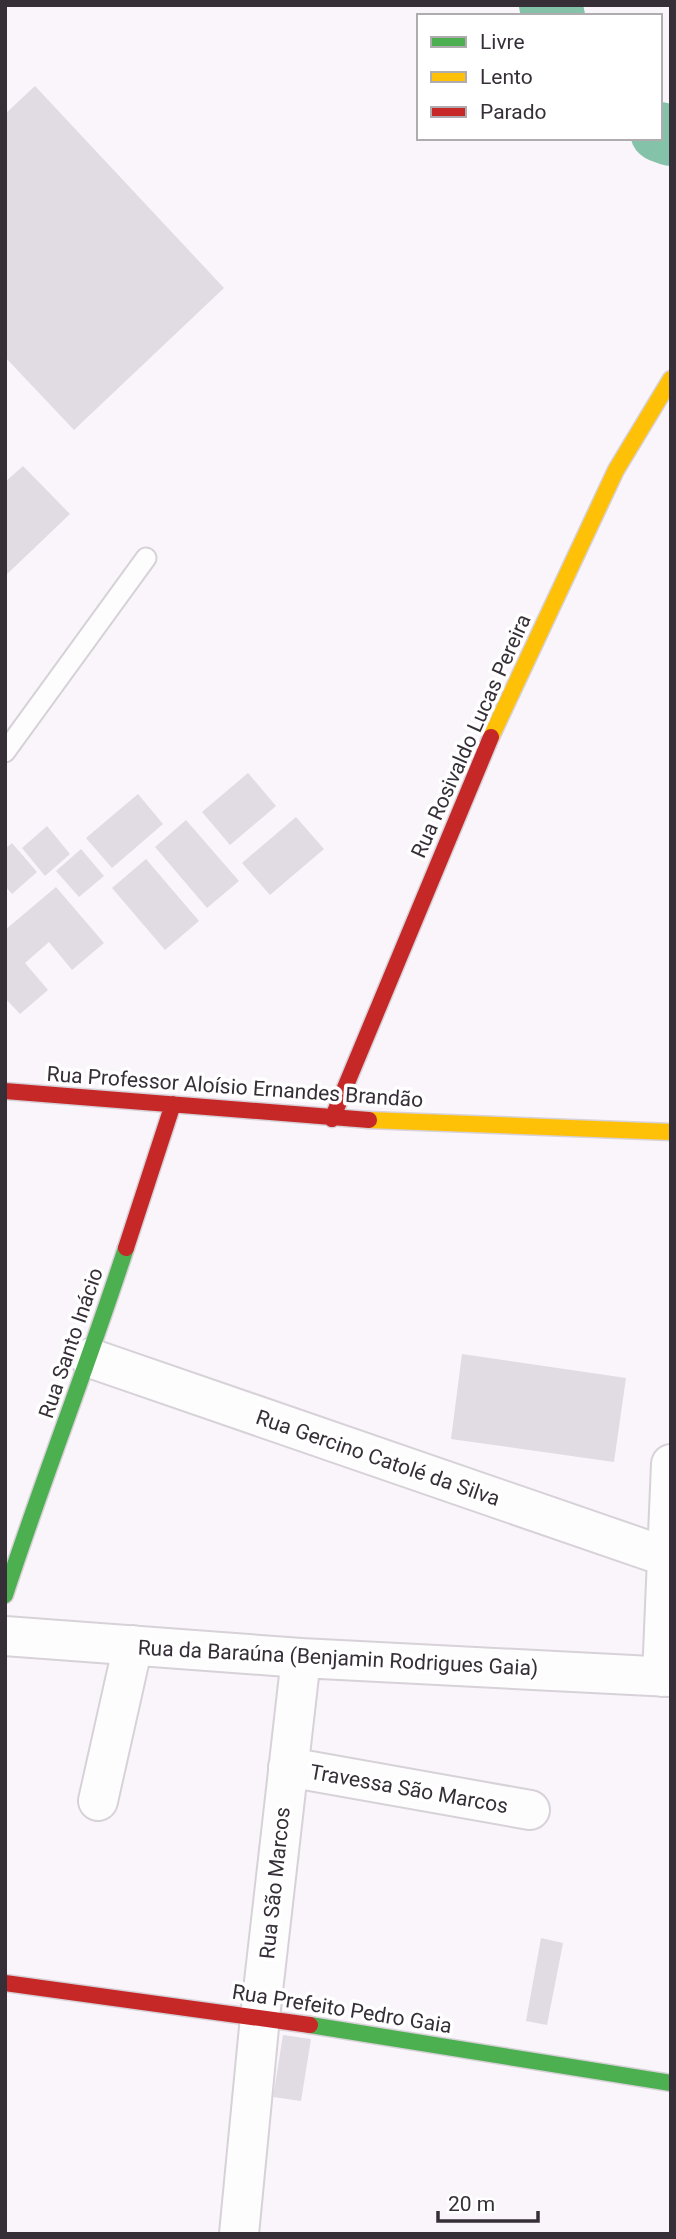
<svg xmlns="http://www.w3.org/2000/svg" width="676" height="2239" font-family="Roboto,sans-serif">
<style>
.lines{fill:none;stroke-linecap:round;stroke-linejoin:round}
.river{stroke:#84c2a9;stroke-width:60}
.building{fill:#e1dbe3}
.lane-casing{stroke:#d7d1d8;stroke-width:23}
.street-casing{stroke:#d7d1d8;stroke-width:42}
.fast-casing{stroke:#d7d1d8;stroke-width:19}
.slow-casing{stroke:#d7d1d8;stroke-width:19}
.jam-casing{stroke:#d7d1d8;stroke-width:19}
.lane{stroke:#fefdfe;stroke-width:19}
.street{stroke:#fefdfe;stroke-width:38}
.fast{stroke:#4caf50;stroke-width:16}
.slow{stroke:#ffc107;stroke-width:16}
.jam{stroke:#c62828;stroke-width:16}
.labels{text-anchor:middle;stroke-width:7;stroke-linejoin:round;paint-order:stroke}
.street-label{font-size:21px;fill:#362f38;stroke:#fff}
</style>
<rect width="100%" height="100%" fill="#faf4fb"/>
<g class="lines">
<path class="river" d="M549,5L555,16
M660,132L671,136"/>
</g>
<path class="building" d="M35,86L224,288L74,430L5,357V114Z
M23,466L70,514L5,576V482Z
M248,773L276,806L230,845L202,812Z
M138,794L163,824L112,868L86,838Z
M296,817L324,849L270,895L242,863Z
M186,820L239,881L207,908L155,847Z
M47,826L70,854L45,876L22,848Z
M12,843L37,872L12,894L5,886V849Z
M81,849L104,876L79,897L56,871Z
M146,859L199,921L165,950L112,888Z
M56,887L104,943L72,970L49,942L25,963L48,990L20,1014L5,998V930Z
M462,1354L626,1378L614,1462L451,1439Z
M541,1938L563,1943L547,2025L526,2021Z
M283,2035L311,2039L301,2101L273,2097Z"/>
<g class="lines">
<g class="lane-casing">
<path id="lane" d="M5,752L146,558"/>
</g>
<g class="street-casing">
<path id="street" d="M90,1358L667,1557
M5,1636L301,1658L671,1677
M662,1677L671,1464
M288,1767L530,1810
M98,1801L133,1645
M239,2234L260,2017L301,1658"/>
</g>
<g class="fast-casing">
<path id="fast" d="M5,1595C43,1479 88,1365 126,1248
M310,2025L671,2083"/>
</g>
<g class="slow-casing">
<path id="slow" d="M491,737L616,470L671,379
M369,1120L671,1132"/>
</g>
<g class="jam-casing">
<path id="jam" d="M5,1091L369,1120
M332,1119L491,737
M126,1248L173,1104
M5,1983L310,2025"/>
</g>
<use href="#lane" class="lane"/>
<use href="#street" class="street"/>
<use href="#fast" class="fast"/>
<use href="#slow" class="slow"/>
<use href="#jam" class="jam"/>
</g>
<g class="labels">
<g class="street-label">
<text transform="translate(471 736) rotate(-66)" y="7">Rua Rosivaldo Lucas Pereira</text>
<text transform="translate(235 1087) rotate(4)" y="7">Rua Professor Aloísio Ernandes Brandão</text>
<text transform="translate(71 1343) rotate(-71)" y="7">Rua Santo Inácio</text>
<text transform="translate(378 1458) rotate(19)" y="7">Rua Gercino Catolé da Silva</text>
<text transform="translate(338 1658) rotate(3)" y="7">Rua da Baraúna (Benjamin Rodrigues Gaia)</text>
<text transform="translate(409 1789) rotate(10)" y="7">Travessa São Marcos</text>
<text transform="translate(275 1883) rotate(-84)" y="7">Rua São Marcos</text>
<text transform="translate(342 2009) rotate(9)" y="7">Rua Prefeito Pedro Gaia</text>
</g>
</g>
<rect width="676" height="2239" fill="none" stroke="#362f38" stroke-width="14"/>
<rect x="417" y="14" width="245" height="126" fill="#ffffff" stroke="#afacaf" stroke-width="2"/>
<rect x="431" y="37" width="35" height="10" fill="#4caf50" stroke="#afacaf" stroke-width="2"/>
<text x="480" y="49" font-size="21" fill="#362f38">Livre</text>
<rect x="431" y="72" width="35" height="10" fill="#ffc107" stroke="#afacaf" stroke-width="2"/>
<text x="480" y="84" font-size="21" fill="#362f38">Lento</text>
<rect x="431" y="107" width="35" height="10" fill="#c62828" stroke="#afacaf" stroke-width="2"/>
<text x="480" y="119" font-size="21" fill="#362f38">Parado</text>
<path d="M438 2211v10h100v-10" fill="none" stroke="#362f38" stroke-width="3.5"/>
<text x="448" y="2211" font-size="21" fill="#362f38" stroke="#ffffff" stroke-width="5" paint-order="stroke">20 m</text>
</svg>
